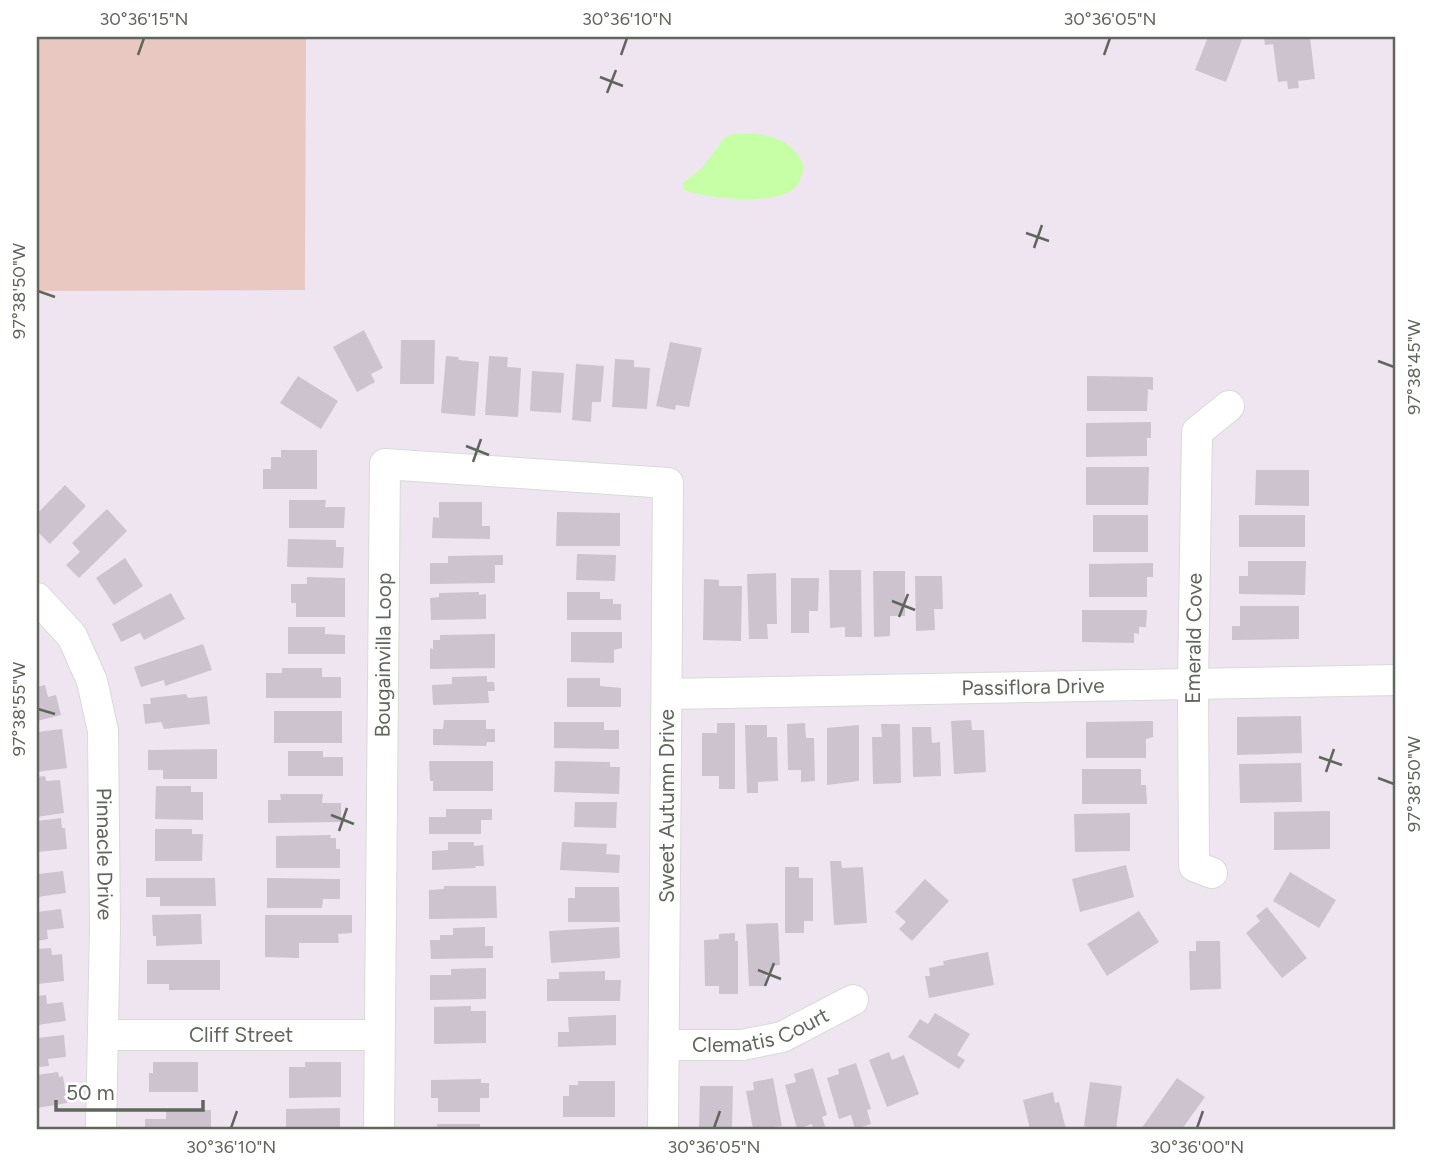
<svg xmlns="http://www.w3.org/2000/svg" width="1433" height="1166" font-family="Figtree,sans-serif">
<style>
.green{fill:#e8c8c0}
.water{fill:#c7ffa6}
.building{fill:#ccc3ce}
.lines{fill:none;stroke-linecap:round;stroke-linejoin:round}
.minor-casing{stroke:#d6dcd5;stroke-width:32}
.minor{stroke:#fff;stroke-width:30}
.ticks{fill:none;stroke:#5f665c;stroke-width:2.5}
.labels{text-anchor:middle;stroke-width:6;stroke-linejoin:round;paint-order:stroke}
.street-label{font-size:21px;fill:#5f665c;stroke:#fff}
.neatline{fill:none;stroke:#5f665c;stroke-width:2.5}
.ticks-label{font-size:18px;text-anchor:middle;fill:#5f665c}
</style>
<rect width="100%" height="100%" fill="#efe5f0"/>
<path class="green" d="M37,37H306L305,290L37,291Z"/>
<path class="water" d="M733,134C760,131 796,137 804,168C802,174 800,183 795,188C774,206 708,199 684,190L683,183L703,167L724,138Z"/>
<path class="building" d="M1208,37H1243L1226,82L1195,70Z
M1264,37H1310L1315,79L1298,81L1299,88L1288,89L1287,81L1278,82L1273,44L1265,45Z
M364,330L383,368L371,374L375,382L357,392L333,347Z
M401,340H435L434,384H400Z
M670,342L702,348L689,407L676,405L675,410L656,406Z
M446,356L458,357L459,360L479,362L475,416L441,413Z
M489,356L508,357L507,367L521,368L518,417L485,415Z
M615,359L634,360V367L650,368L647,409L612,407Z
M576,364L604,366L601,402H592L591,422L572,420Z
M532,371L564,373L561,413L530,411Z
M298,376L338,401L321,429L280,403Z
M1087,376L1153,377V390L1148,389L1147,411H1087Z
M1151,422V438H1147V456L1086,457V423Z
M281,450H317V489H263V469H271V457H281Z
M1086,467H1149L1148,505H1086Z
M1256,470H1309V506L1255,505Z
M65,485L86,506L50,544L37,531L39,523L37,520V514Z
M289,500H326L325,507H345L344,528H289Z
M439,502H482V526H490V539L432,538L433,517L439,518Z
M107,509L127,531L79,578L66,565L80,552L72,543Z
M557,512L620,513V546H556Z
M1093,515H1148V552H1093Z
M1239,515H1305V547H1239Z
M288,539L336,540V547H344L343,568L287,567Z
M577,554L616,555L615,581L576,580Z
M503,555V565H495V583L430,584V563H448V556Z
M125,558L143,586L114,605L96,578Z
M1248,561H1306L1305,595L1239,594V576H1248Z
M1153,563V577H1147V597H1089V564Z
M829,570H861L862,637H845V627L830,628Z
M873,571H905V616H890V636L874,637Z
M776,573L777,624H767L768,639H749L747,574Z
M915,576H942L943,609H934L935,630L916,631Z
M307,577L345,578V617H296V603H291V584H307Z
M791,578H819L818,611H809V633H791Z
M704,579L719,580V586H742L741,641L703,640Z
M479,592V595L486,594V619L431,620L430,598L439,597V593Z
M567,592H600V599H613V604H621V620H567Z
M171,593L185,619L144,640L140,633L121,642L112,624Z
M1240,606H1299V639L1232,640V626H1240Z
M1082,610H1147L1146,627H1139V634L1134,633V643L1082,642Z
M288,627H325V634L345,635V654H288Z
M571,632H622V648L614,650V663L571,662Z
M495,634V668L430,669V648L433,649V640H440V635Z
M203,644L212,670L165,686L164,680L141,687L134,667Z
M282,668H322V677H341V698H266V673H282Z
M487,676V682H494L495,691H488L489,703L433,705L432,685L452,684V677Z
M567,678H600V686L621,688V707H567Z
M45,685L48,697L56,695L61,715L37,721V687Z
M186,694L188,698L207,696L210,724L164,729L161,722L145,724L143,704H151L150,698Z
M274,711H342V743H274Z
M1301,716L1302,753L1237,755V717Z
M444,720H486V729H495V742H487L486,746L433,745V729H443Z
M971,720L972,730H984L986,772L954,774L951,721Z
M1153,721V737L1146,739V758H1086V722Z
M554,722H604V730H619V749L554,748Z
M717,723H735V789H719V776H702V733H717Z
M805,723L806,738H814L815,781L801,782V770H788L787,724Z
M881,724H900L901,783L873,784L872,737H882Z
M745,725H767V737H777L778,781L758,782V793H747Z
M859,725V781L827,785V728Z
M912,727H931L932,743L940,742L941,776L913,777Z
M62,729L67,768L37,772V732Z
M217,749V779H163V770H148V750Z
M288,751H323V757H343V776H288Z
M429,761H493V791H433V781H430Z
M555,761L610,762V767H620L619,794L554,792Z
M1301,763L1302,802L1240,803L1239,764Z
M1082,769H1141V785H1146L1147,804H1082Z
M45,776L46,781L60,780L64,813L37,817V777Z
M156,786H191V792H203V820L155,819Z
M280,794H323L322,803H341V822L268,823V800H281Z
M575,802H617L616,828L574,827Z
M446,809H492V820H481V834H429V817H446Z
M1330,811V849L1274,850V812Z
M1130,813V851L1075,852L1074,814Z
M61,818L62,828H65L67,849L37,852V821Z
M155,829H192V834H203L202,861H155Z
M331,835L330,838H336V849H340V868H276V836Z
M448,842H474V846L483,845L484,866H475L476,868L432,870V851L448,850Z
M562,842L607,844L606,854L620,855L619,873L560,870Z
M830,861H841L842,868L863,867L867,923L834,925Z
M1126,865L1134,897L1080,912L1072,879Z
M37,867L39,874L63,871L66,893L37,897Z
M785,867H799V878H813V921H804V933H785Z
M1290,872L1336,900L1319,928L1273,901Z
M146,878H215L216,906H160V897H146Z
M267,878L340,879V899H323L322,908H267Z
M925,879L949,901L912,941L899,929L906,922L895,912Z
M444,886H496L497,918L429,919V890L444,889Z
M575,887H619L620,922H568V898H575Z
M1267,907L1307,958L1282,978L1246,933L1260,921L1256,916Z
M61,909L64,928L47,930L48,939L37,941V912Z
M1139,911L1159,942L1107,976L1087,944Z
M201,914L202,944L156,946V936H153L152,915Z
M265,915H352V933L338,934L339,943H299V958L265,957Z
M778,923L780,965L772,966L771,972H766V986H749L746,924Z
M485,927V946H493V958L431,959L430,940H440V935H453V928Z
M619,927L620,958L551,963L549,931Z
M735,933V941H738V994H719V986H705L704,940L719,939V934Z
M1196,941H1220L1221,989L1190,990L1189,951H1196Z
M51,948L52,955L62,954L64,981L37,984V949Z
M988,952L994,985L929,998L925,976H930L929,968L944,965L943,961Z
M147,960H220V990H169V984H147Z
M486,968V999L430,1000V975H451V969Z
M605,971V980H621L620,1001H547V979H559V972Z
M46,995L47,1004L63,1002L66,1021L37,1025V996Z
M471,1006V1011H486V1043L434,1044V1007Z
M935,1013L970,1034L957,1055L965,1060L959,1069L908,1037L920,1019L928,1024Z
M616,1015V1045L558,1047V1032H569L568,1017Z
M64,1035L66,1057L48,1059L49,1066L37,1067V1038Z
M889,1052L892,1060L904,1055L919,1094L887,1107L869,1060Z
M153,1062H198V1092H149V1073H153Z
M305,1062H341V1097L289,1098V1067H305Z
M856,1063L871,1109L867,1110L871,1124L855,1129L851,1115L839,1119L827,1078L839,1074L838,1069Z
M813,1068L827,1115L822,1117L826,1129H813L812,1124L797,1129L785,1085L796,1082L794,1074Z
M58,1072L59,1077L63,1076L67,1103L37,1108V1075Z
M773,1078L782,1126L753,1129L746,1091L754,1090L753,1082Z
M1177,1078L1205,1097L1182,1129H1141Z
M481,1079V1083H489V1098H480V1112H438V1098H431V1080Z
M578,1081H615V1117H563V1096H569V1085H578Z
M1090,1082L1122,1086L1116,1129H1096L1084,1126Z
M700,1086H733L732,1129H699Z
M1053,1092L1055,1103L1059,1102L1066,1129H1030L1023,1100Z
M340,1108V1128L286,1129V1109Z
M166,1110H211V1129H145V1119H166Z
M437,1124H480V1129H438Z"/>
<g class="lines">
<g class="minor-casing">
<g id="minor">
<path id="s1" d="M37,598L72,636L92,681L103,731L105,928L101,1129"/>
<path id="s2" d="M667,694L1396,680"/>
<path id="s3" d="M1212,873L1194,866L1193,683L1197,432L1229,406"/>
<path id="s4" d="M103,1035H379"/>
<path id="s5" d="M665,1045H742L782,1037L853,1000"/>
<path id="s6" d="M379,1129L385,464L668,483L663,1129"/>
</g>
</g>
<use href="#minor" class="minor"/>
</g>
<path class="ticks" d="M138,55L144,38M621,55L627,38M1104,55L1110,38M600,77L623,86M607,93L616,70M1026,233L1049,241M1034,248L1042,225M38,291L55,297M1378,361L1394,367M466,446L489,455M473,462L481,439M892,601L915,610M899,617L908,594M38,709L55,714M1319,757L1342,765M1326,772L1334,749M1378,778L1394,784M331,815L354,824M339,831L347,808M758,970L781,979M765,986L774,963M231,1128L237,1111M714,1128L720,1111M1197,1128L1203,1111"/>
<g class="labels">
<g class="street-label">
<text dy="7" stroke="none"><textPath href="#s3" startOffset="247">Emerald Cove</textPath></text>
<text dy="7" stroke="none"><textPath href="#s6" startOffset="474">Bougainvilla Loop</textPath></text>
<text dy="7" stroke="none"><textPath href="#s2" startOffset="366">Passiflora Drive</textPath></text>
<text transform="translate(667 806) rotate(-90)" y="7">Sweet Autumn Drive</text>
<text dy="7" stroke="none"><textPath href="#s1" startOffset="275">Pinnacle Drive</textPath></text>
<text dy="7" stroke="none"><textPath href="#s5" startOffset="98">Clematis Court</textPath></text>
<text dy="7" stroke="none"><textPath href="#s4" startOffset="138">Cliff Street</textPath></text>
</g>
</g>
<rect width="1433" height="1166" fill="none" stroke="#ffffff" stroke-width="77"/>
<path d="M56 1100v10h147v-10" fill="none" stroke="#5f665c" stroke-width="3.5"/>
<text x="66" y="1100" font-size="21" fill="#5f665c" stroke="#ffffff" stroke-width="5" paint-order="stroke">50 m</text>
<rect x="38" y="38" width="1356" height="1090" class="neatline"/>
<g class="ticks-label">
<text x="144" y="25">30°36'15"N</text>
<text x="627" y="25">30°36'10"N</text>
<text x="1110" y="25">30°36'05"N</text>
<text transform="translate(19 291) rotate(-90)" y="6">97°38'50"W</text>
<text transform="translate(1414 367) rotate(-90)" y="6">97°38'45"W</text>
<text transform="translate(19 709) rotate(-90)" y="6">97°38'55"W</text>
<text transform="translate(1414 784) rotate(-90)" y="6">97°38'50"W</text>
<text x="231" y="1153">30°36'10"N</text>
<text x="714" y="1153">30°36'05"N</text>
<text x="1197" y="1153">30°36'00"N</text>
</g>
</svg>
